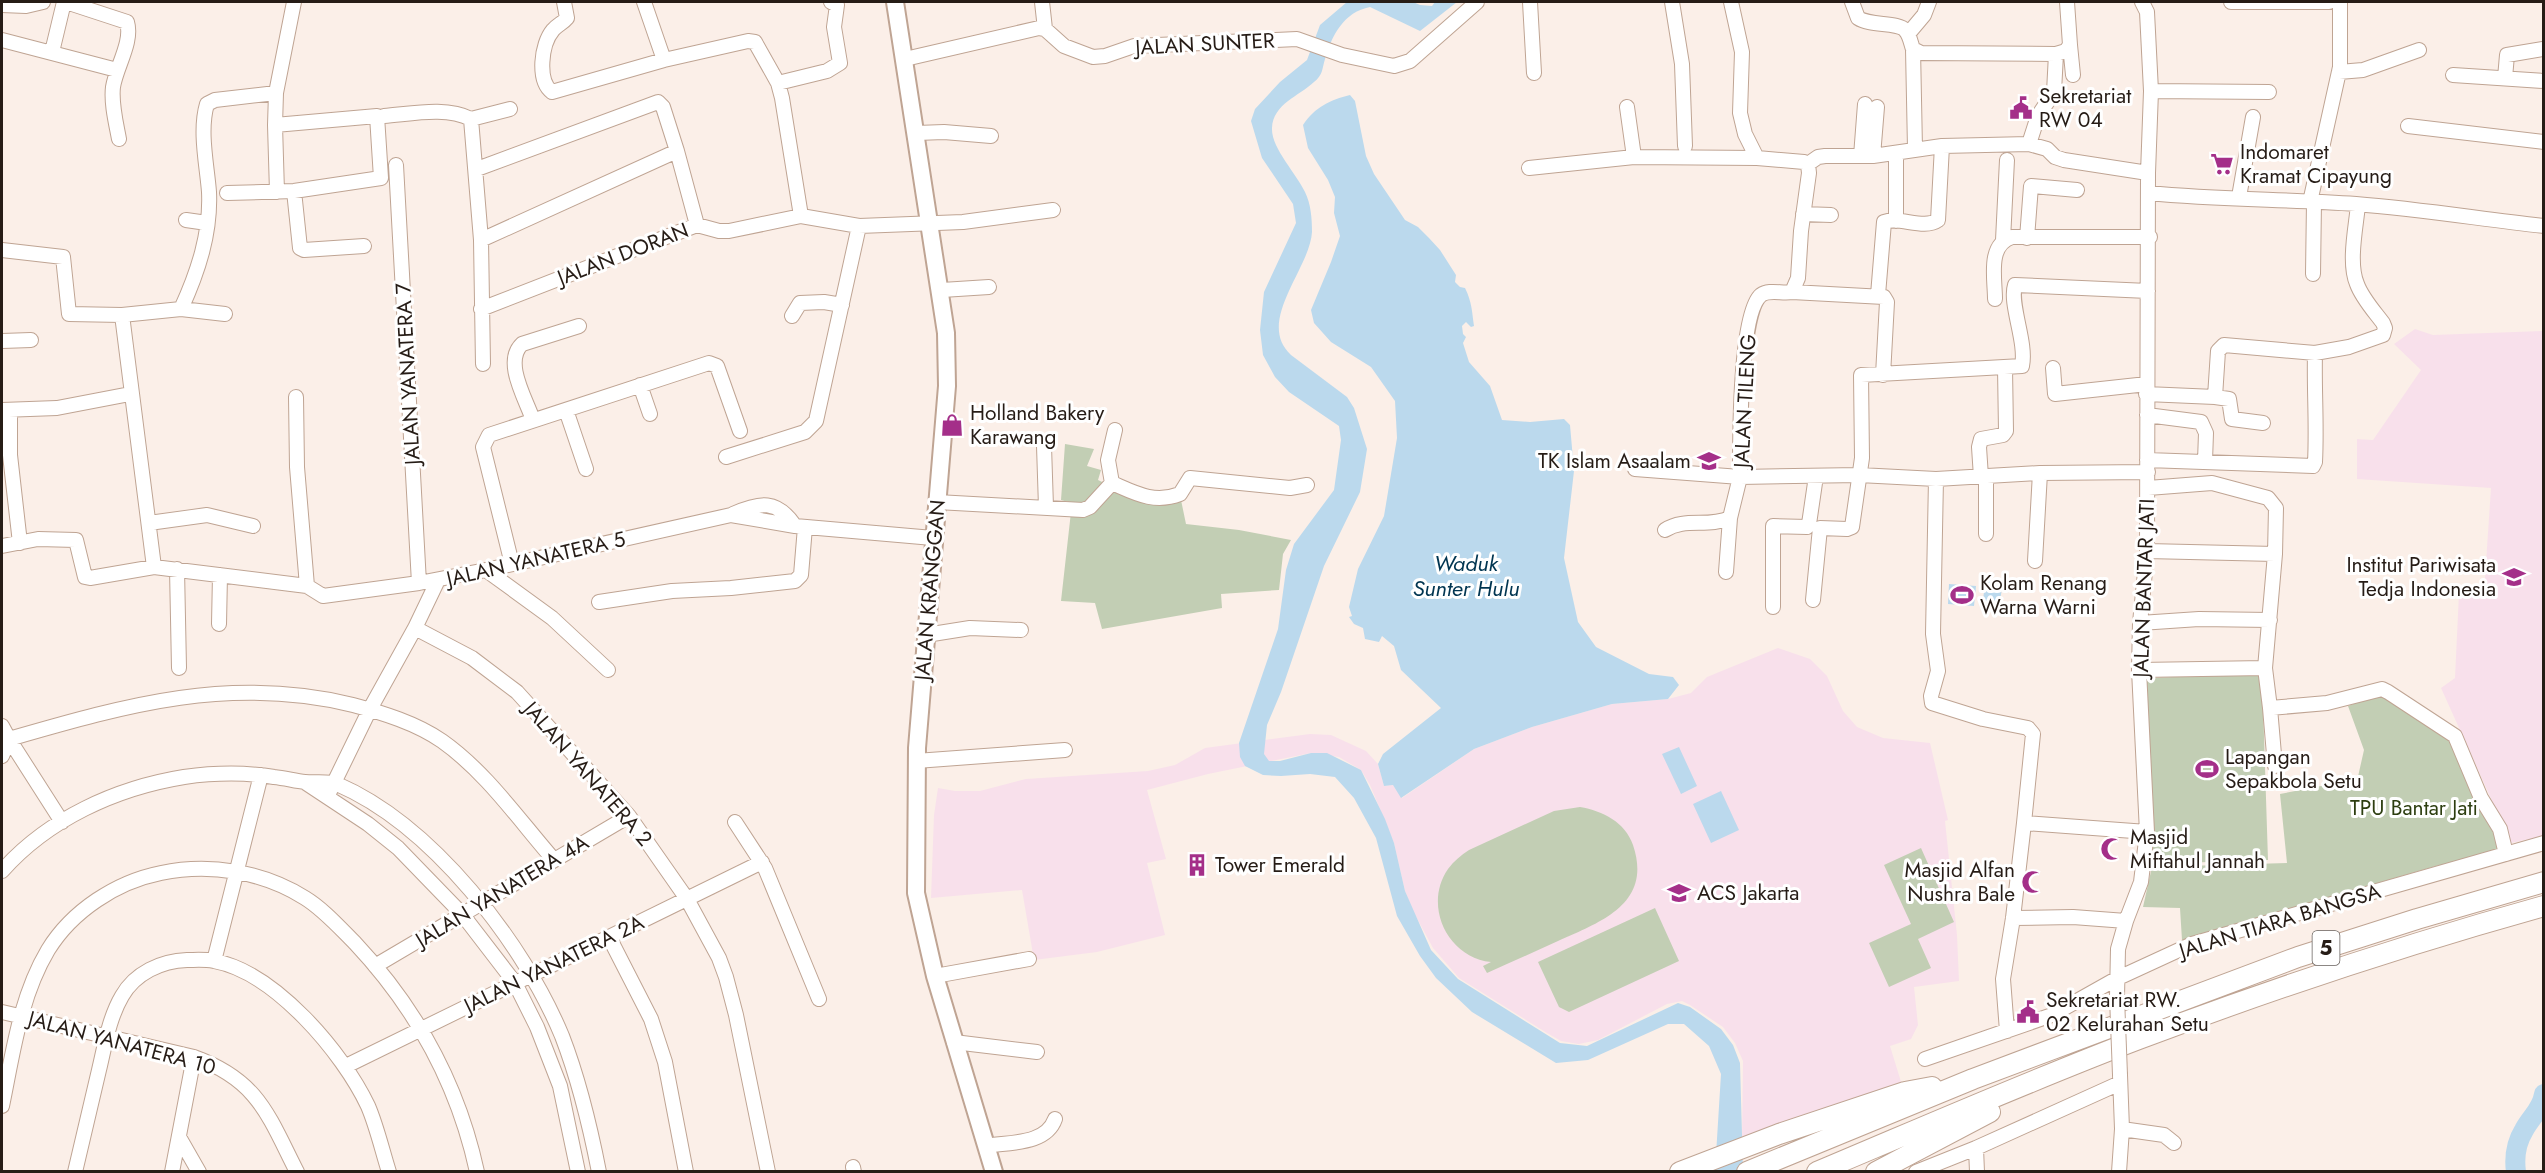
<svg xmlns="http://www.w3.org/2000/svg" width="2545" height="1173" font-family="Jost,sans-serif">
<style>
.education{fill:#f8e0eb}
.green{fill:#c2ceb4}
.water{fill:#bbd9ed}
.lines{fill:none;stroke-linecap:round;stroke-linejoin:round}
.river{stroke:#bbd9ed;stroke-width:20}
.minor-casing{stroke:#bfa493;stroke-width:16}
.major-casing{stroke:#bfa493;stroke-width:20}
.highway-casing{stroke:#bfa493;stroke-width:22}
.minor{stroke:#fff;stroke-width:14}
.major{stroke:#fff;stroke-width:16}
.highway{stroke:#fff;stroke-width:20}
.minor-bridge-casing{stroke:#bfa493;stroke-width:16;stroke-linecap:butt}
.minor-bridge{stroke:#fff;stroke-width:14}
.labels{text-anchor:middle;stroke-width:6;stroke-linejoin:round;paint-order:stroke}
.shield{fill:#fff;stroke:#67605c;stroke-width:1.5}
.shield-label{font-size:20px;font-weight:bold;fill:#261c16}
.street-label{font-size:21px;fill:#261c16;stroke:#fff}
.poi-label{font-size:21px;fill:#261c16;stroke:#fff;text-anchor:start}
.park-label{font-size:21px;fill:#2d3e10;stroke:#fff}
.water-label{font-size:22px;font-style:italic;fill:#003551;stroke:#fff}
</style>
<rect width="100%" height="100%" fill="#fbefe8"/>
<path class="education" d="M2415,329L2433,335L2543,331V836L2511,843L2441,688L2455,678L2459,593H2484L2491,488L2357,479V439L2373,440L2421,370L2394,344Z
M1778,648L1810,659L1827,676L1843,711L1857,727L1883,738L1930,743L1948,820L1945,821L1957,935L1959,981L1914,987L1918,1025L1911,1039L1890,1046L1902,1085L1742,1142L1743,1061L1735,1043L1723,1027L1690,1005L1682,1001L1667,1004L1598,1040L1579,1044L1561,1041L1547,1033L1459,978L1433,948L1413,911L1405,891L1394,843L1370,785L1361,770L1339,757L1311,753L1208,774L1147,790L1166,859L1147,863L1165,935L1097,952L1034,960L1022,890L931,898L934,815L938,788L955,791H980L1026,779L1148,771L1175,765L1205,748L1310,734L1331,735L1366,751L1378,764L1384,786L1393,785L1402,798L1474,749L1532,727L1612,704L1668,699L1691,693L1707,677Z"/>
<path class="green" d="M1065,444L1094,449L1087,466L1101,470L1098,480L1129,495L1181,500L1186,524L1239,530L1291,540L1283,554L1279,590L1221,594L1222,608L1102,629L1095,603L1061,601L1072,503L1061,500Z
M2262,674L2268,860L2151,864L2145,678Z
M2384,693L2456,743L2491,819L2503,852L2436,866L2182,940L2180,908L2143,907L2152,867L2287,863L2280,794L2321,786L2345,787L2357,781L2364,750L2348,706Z
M1580,807C1603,811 1625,822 1633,845C1653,904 1600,922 1558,941C1534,952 1510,963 1487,973L1483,966L1491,962C1447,957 1423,905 1448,869C1454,861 1461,855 1469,850L1554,811Z
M1921,848L1954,922L1918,939L1931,968L1889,987L1869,943L1911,924L1884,865Z
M1655,908L1679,961L1569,1012L1559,1007L1538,962Z"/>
<path class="water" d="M1347,2H1413L1420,5L1432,6L1435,2H1457L1420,31L1370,7C1344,12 1332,35 1325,59C1322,69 1323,75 1314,82C1299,96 1273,104 1272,128C1271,148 1297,174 1305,192C1311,204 1312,219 1312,232C1310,269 1255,322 1291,355L1347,397L1354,408L1367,449L1360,492L1324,566L1281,692L1267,725L1264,754L1269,761H1280L1311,753H1327L1361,770L1385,819L1394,843L1405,891L1431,950L1458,979L1560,1043L1587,1046L1678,1003L1690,1007L1721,1029L1733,1045L1740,1063L1743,1171H1715L1721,1074L1709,1046L1684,1024H1668L1588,1060L1556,1063L1472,1012L1436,978L1420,956L1397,916L1376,838L1354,798L1335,777L1310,774L1281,776L1263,775L1245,766L1240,757L1239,743L1278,629L1286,570L1294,544L1334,490L1341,440L1339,426L1289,392L1275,377L1263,355L1260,330L1264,292L1296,223L1293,204L1262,158L1251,121L1255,109L1280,82L1307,60L1320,25Z
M1350,95L1355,101L1366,156L1374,174L1405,220L1418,227L1429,238L1440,250L1456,275L1455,282L1460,287L1465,288C1472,302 1472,312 1474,326L1471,327L1466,322L1462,326L1463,334L1466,337L1463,343L1469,362L1490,386L1502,420L1530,422L1564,419L1570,425L1574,471L1564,558L1578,622L1596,647L1649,674L1673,677L1679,685L1668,699L1612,704L1532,727L1474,749L1401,798L1393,785L1384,786L1378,764L1383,754L1441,708L1401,670L1394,646L1382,636L1379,642L1365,639L1363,628L1354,624L1349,617L1352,616L1349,607L1358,569L1384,516L1397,438L1395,401L1371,367L1331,342L1314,323L1311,310L1331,262L1340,236L1334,213L1335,197L1328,180L1308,148L1303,125C1315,107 1330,100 1350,95Z
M1986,580L2003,582L1999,607L1982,605Z
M1949,584L1976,586L1974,606L1948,604Z
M1679,747L1697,786L1681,794L1662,754Z
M1721,791L1739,830L1711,843L1693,804Z"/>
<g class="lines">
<path class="river" d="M2516,1172C2514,1157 2516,1143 2524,1130C2531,1117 2542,1109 2544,1094"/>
<g class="minor-casing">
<path id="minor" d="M66,2L127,22C133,42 116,67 113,87C111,103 116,123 119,139
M564,2L567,18C563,23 557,25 553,30C541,44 537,81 552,92L664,60L748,41L755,42L778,83L782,98L801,216
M644,2L664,60
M1042,2L1045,29
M1530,2L1534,73
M1672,2L1682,64L1685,146
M1731,2L1742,52L1740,113L1745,134L1757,158L1804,162L1808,164L1809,173L1801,231L1798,278L1792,292C1783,294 1769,289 1761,295C1739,313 1740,447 1740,477L1859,475L1936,479L2040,473L2148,472
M1852,2L1858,18C1870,26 1898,22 1905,30C1910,35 1911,44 1913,49L1921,53L2056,54L2066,51L2070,45L2067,2
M2231,2H2329
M2,5L26,6L43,2
M1908,34L1924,15L1929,2
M2,40L117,70
M2070,45L2073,75
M1913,49L1915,149
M52,52L64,2
M905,59L1039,28L1045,29L1064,46L1093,57L1105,56L1134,46L1297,39L1342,55L1394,66L1410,61L1477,2
M2339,72L2363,70L2419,50
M2453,75L2544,81
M2505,78L2507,55L2543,49
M778,83L827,71L840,63L834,27L837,5L831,2
M2151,91L2269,92
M1627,107L1634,157
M384,116C411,114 446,106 471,119L481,240L483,364
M471,119L510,109
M2408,126L2544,142
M917,133L944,132L991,136
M2029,144L2038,116L2054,92L2056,54
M1861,156L1865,104
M1873,156L1877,107
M1808,164L1818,157L1825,156H1873L1942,146L2029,144L2047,149L2055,157L2064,160L2148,173
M396,165L419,583
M1529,168L1634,157L1757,158
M477,169L658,102L663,107L677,151L697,225
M294,191L300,248L304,250L364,246
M277,192L275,125L276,93L294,2
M227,193L294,191L381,178L377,116L275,125
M2149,193C2218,200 2287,199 2356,204C2419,209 2481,219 2544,226
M2239,197L2253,117
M2310,202L2340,67V2
M1803,214L1831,215
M186,220L207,223
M1896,221V154
M2027,238L2031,186L2077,190
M481,240L677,151
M2003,240L2007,160
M2,250L63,257L69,314L122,315
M2313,274L2314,202
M942,290L989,287
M1792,292L1884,297L1887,302L1883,375
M1878,295L1884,222C1899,216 1924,230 1938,220L1942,146
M1995,299C1995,278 1987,245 2012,237H2150
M181,309L225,314
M481,309L697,225L719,231H729L801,216L859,226L963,222L1053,210
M792,316L800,303L824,302L842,305
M2,341L31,340
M2053,368L2055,394L2147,384
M640,385L650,414
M2146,394L2215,397L2218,351L2224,345L2315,353L2349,347L2383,335L2385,328L2383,323C2374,311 2362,298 2357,284C2348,263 2356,227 2358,205
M296,397L297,467L307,586
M2215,397L2229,399L2232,419L2263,423
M2,410L57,408L130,394
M566,410L586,469
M10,411V455L20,543
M2147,415L2201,422L2206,433L2205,461
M533,420C526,399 503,362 522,344L579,326
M1044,446L1046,507
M726,457L805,432L816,421L859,226
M2147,460L2313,466L2315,462C2317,425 2314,390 2315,353
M1635,469L1740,477L1730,518L1726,572
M1981,477L1979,447L1981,439L2003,435L2006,431L2005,368
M1936,479L1933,634L1938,671L1931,696L1932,703L1983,719L2028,728L2033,734L2024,823L2147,832
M1112,483L1108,460L1115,430
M2148,488L2212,483L2268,498L2276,508L2275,554L2265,668
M937,502L1083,510L1090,507L1112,483C1135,493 1154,504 1180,494L1190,478L1290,488L1307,485
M733,514C760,502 777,499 795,526
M149,523L207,515L253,526
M1665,530C1685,517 1708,528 1730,518
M1986,534V476
M2,546L38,539L76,540L85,577L90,578L154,567L307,586L323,596L419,583L486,570L731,515L795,526L933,538
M2147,551L2275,554
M2035,561L2040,473
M512,564L483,447L489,435L709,363L717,366L740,431
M154,567L122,315L181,309C198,272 211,233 209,192C207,165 199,131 207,104L215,100L276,93
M177,569L179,668
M486,570L552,618L608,670
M1813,600L1820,528L1847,529L1852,527L1862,458L1861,375L2022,366C2027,342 2009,304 2015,285L2148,291
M599,602L672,591L731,588L795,581L801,575L805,527
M1773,607V526L1807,527L1809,524L1816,476
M2140,623L2199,619L2270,620
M219,624L220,575
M415,628L472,658L517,692L629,816L687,899L719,958L726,977L736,1015L768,1172
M926,635L970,628L1021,630
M2139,670L2265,668L2270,708L2327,703L2382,689L2388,692L2455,736L2481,798L2500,829L2506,854
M2270,708L2275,766
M2,726L9,739C127,705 230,675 353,705C383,713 416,723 442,741C486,772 519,820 554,860
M9,739L62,822
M2,756L9,739
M916,761L1065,750
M306,783L368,824L398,848L462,914L515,983L537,1027L560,1086L578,1172
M330,791L370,709L415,628L438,580
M735,822L765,868L819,999
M2,871C48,819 116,788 184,777C213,773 244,772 274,777C285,778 295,781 305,782C315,783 328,781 337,784C432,825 523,942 562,1036C579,1080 590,1126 599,1172
M2013,918L2073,917L2126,921
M609,937L651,1019L665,1062L686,1172
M214,961L261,775
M375,966L629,816
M935,976L1029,959
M2117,997L2118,949L2126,921L2141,882L2147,832L2139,670L2140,623L2147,551L2148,173L2151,91L2147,12L2142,2
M2,1012L194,1057C258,1080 268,1115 297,1172
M2007,1031L2003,979L2013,918L2024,823
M954,1042L1037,1052
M1925,1059L2052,1015L2116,979L2192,944L2544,843
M346,1066L762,862
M2,1106C13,1053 20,997 48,950C72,911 116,882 161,873C209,863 262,871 305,898C323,909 339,927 355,943C416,1008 458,1084 477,1172
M2122,1129L2164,1135L2174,1143
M179,1137L199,1172
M986,1146C1009,1142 1046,1145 1055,1119
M1976,1148L1977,1172
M853,1167L854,1172
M75,1172C83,1138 91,1104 99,1070C105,1045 109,1018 122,996C135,973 161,961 187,960C195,960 205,959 214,961C275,972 343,1053 368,1106C377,1127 382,1150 389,1172
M172,1172L194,1057
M1916,1172L1976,1148L2120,1083
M2119,1172L2122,1129L2120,1075"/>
</g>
<g class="major-casing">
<path id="major" d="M895,2L946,333L947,386L917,748L916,893L935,976L994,1172"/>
</g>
<g class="highway-casing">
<path id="highway" d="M1680,1172L1779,1134L1905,1092L1932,1087
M1747,1172L1973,1079L2298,957L2417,919L2544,882
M1817,1172C1924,1127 2031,1080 2139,1039C2272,989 2407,944 2544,906
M1876,1172L1990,1112"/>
</g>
<use href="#minor" class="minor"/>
<use href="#major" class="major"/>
<use href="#highway" class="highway"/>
<g class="minor-bridge-casing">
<path id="minor-bridge" d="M2117,997L2120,1075"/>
</g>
<use href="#minor-bridge" class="minor-bridge"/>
</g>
<defs>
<g id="civic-bare" transform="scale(1.8)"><path d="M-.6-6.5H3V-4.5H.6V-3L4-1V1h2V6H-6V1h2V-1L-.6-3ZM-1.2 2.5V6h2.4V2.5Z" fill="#a42f89" stroke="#fff" stroke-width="2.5" paint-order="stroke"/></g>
<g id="supermarket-bare" transform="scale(1.8)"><path d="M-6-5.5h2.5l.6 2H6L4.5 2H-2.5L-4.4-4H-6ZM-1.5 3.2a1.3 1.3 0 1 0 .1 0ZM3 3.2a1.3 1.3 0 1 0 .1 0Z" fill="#a42f89" stroke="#fff" stroke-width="2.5" paint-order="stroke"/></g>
<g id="shop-bare" transform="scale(1.8)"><path d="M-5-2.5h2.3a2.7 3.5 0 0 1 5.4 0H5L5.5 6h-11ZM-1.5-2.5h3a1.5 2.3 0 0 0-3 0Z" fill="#a42f89" stroke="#fff" stroke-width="2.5" paint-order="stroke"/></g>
<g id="school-bare" transform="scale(1.8)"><path d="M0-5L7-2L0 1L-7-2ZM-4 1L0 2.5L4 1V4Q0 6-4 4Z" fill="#a42f89" stroke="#fff" stroke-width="2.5" paint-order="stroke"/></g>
<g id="university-bare" transform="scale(1.8)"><path d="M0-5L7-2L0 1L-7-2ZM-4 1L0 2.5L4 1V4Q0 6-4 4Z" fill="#a42f89" stroke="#fff" stroke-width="2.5" paint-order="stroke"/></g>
<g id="stadium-bare" transform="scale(1.8)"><path d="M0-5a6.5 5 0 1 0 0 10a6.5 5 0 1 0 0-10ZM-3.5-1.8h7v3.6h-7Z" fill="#a42f89" stroke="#fff" stroke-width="2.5" paint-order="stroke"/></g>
<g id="mosque-bare" transform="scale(1.8)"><path d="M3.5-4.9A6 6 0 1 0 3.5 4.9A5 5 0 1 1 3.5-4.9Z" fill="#a42f89" stroke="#fff" stroke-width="2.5" paint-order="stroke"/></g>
<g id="building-bare" transform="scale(1.8)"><path d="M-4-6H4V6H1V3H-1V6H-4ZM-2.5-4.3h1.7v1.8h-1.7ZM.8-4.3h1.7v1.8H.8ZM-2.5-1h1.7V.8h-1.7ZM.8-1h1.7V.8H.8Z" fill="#a42f89" stroke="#fff" stroke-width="2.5" paint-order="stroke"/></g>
</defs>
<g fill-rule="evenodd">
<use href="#civic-bare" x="2021" y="108"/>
<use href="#supermarket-bare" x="2222" y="164"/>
<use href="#shop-bare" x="952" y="425"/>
<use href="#school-bare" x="1709" y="461"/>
<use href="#university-bare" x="2514" y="577"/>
<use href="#stadium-bare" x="1962" y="595"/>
<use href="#stadium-bare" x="2207" y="769"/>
<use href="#mosque-bare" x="2112" y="849"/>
<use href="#building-bare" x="1197" y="865"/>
<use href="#mosque-bare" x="2033" y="882"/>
<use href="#school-bare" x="1679" y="893"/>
<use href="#civic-bare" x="2028" y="1012"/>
</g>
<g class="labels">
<rect class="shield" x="2312.5" y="931" width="27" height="34" rx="4.5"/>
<g class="shield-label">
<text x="2326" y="955">5</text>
</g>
<g class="street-label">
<text transform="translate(1205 44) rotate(-3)" y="7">JALAN SUNTER</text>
<text transform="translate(623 254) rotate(-21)" y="7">JALAN DORAN</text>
<text transform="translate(408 374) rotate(-93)" y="7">JALAN YANATERA 7</text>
<text transform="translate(1745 401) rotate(-87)" y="7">JALAN TILENG</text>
<text transform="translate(536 559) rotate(-13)" y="7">JALAN YANATERA 5</text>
<text transform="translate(2144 588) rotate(-88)" y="7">JALAN BANTAR JATI</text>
<text transform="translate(930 590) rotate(-85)" y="7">JALAN KRANGGAN</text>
<text transform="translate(588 774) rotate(49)" y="7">JALAN YANATERA 2</text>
<text transform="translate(502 891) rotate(-31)" y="7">JALAN YANATERA 4A</text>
<text transform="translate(2280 921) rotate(-17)" y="7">JALAN TIARA BANGSA</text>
<text transform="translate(554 964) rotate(-26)" y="7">JALAN YANATERA 2A</text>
<text transform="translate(122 1043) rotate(15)" y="7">JALAN YANATERA 10</text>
</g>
<g class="poi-label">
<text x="2039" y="103">Sekretariat<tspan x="2039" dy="24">RW 04</tspan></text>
<text x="2240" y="159">Indomaret<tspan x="2240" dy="24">Kramat Cipayung</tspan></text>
<text x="970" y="420">Holland Bakery<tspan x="970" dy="24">Karawang</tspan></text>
<text x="1691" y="468" text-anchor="end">TK Islam Asaalam</text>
<text x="2496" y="572" text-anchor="end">Institut Pariwisata<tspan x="2496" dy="24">Tedja Indonesia</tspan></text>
<text x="1980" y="590">Kolam Renang<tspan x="1980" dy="24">Warna Warni</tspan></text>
<text x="2225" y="764">Lapangan<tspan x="2225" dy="24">Sepakbola Setu</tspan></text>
<text x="2130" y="844">Masjid<tspan x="2130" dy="24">Miftahul Jannah</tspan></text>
<text x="1215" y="872">Tower Emerald</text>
<text x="2015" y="877" text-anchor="end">Masjid Alfan<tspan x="2015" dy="24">Nushra Bale</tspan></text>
<text x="1697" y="900">ACS Jakarta</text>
<text x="2046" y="1007">Sekretariat RW.<tspan x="2046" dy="24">02 Kelurahan Setu</tspan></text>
</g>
<g class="park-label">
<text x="2414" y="815">TPU Bantar Jati</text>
</g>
<g class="water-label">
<text x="1466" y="571">Waduk<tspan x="1466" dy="25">Sunter Hulu</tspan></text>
</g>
</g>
<rect width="2545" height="1173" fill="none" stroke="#261c16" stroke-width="6"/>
</svg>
